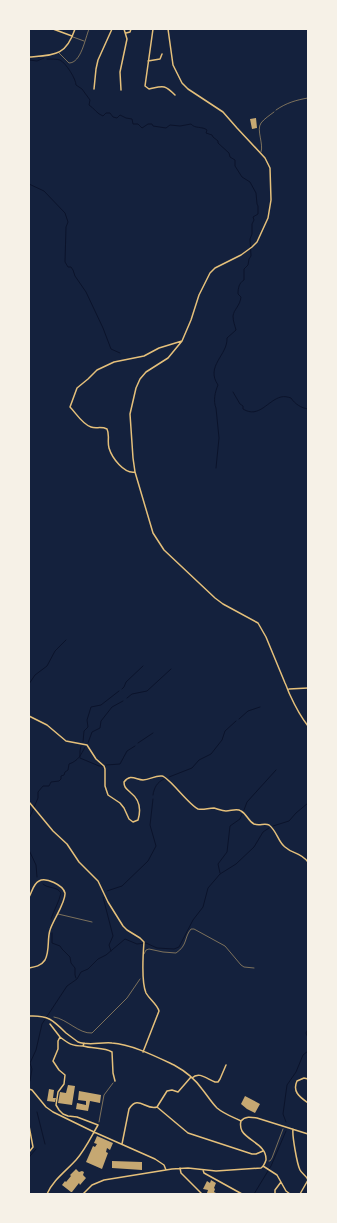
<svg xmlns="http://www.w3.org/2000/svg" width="337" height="1223" font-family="Poppins,sans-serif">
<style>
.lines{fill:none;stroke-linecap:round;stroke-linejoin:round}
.stream{stroke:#0b132b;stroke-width:1}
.building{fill:#c6a872}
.path{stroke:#e5c07b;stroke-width:0.5}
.service{stroke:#e5c07b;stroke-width:0.5}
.minor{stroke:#e5c07b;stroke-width:1.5}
.tertiary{stroke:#e5c07b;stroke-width:1.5}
</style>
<rect width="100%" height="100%" fill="#14213d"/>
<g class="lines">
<path class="stream" d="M47,59C51,59 57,59 60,60C66,63 76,79 76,85L82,89L90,100L89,105C94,108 97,114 103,116L106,113H110L113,117L117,118L120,115L126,118L132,119L133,124H138L142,128L148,124H152L153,126L166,128L170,125L180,126L191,124C195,129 202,126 207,130L206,133L212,135L213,137L218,141V143L229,153L230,157L235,160V166L242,177L250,182L256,193L257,204L258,206V214L253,217L254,220L252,224V234L250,239L251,256L249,259L248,265L244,269V280C239,283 238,288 238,294L241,297C240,306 234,309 233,316C233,321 235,326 236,330L227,338C228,355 205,366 218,385C215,392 213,401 216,408L219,438L216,468
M29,60L37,61L44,58
M29,184L44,191L65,213L68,222L66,227L65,262L68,267H71L73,270L75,276L86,292L103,328L111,349L120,353
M233,392L240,404L243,406V409C259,419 268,400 281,397C284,396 288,397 291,398C295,404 301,408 308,409
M29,684L35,675L47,666L55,651L66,640
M122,689L124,687L126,682L143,666
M127,698L132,694L147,691L171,669
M239,719L248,711L260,707
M83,742L84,731L88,727L87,720L91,707L101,705L119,691
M88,743L92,732L100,728L101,721L112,707L123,701
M138,743L153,733
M80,757V751L81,746
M80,758L99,766H102
M106,765L120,764L127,751L135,746
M169,777L192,768L199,760L211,754L222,740L225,731L236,721
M153,795C154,788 157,782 164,779
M244,810L247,802L276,770
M29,819L38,798V792L43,786H49L51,782L59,781L61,779V776L64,775L65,772L68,770L69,764C78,761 81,755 85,747
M273,826L289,821L296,813L308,803
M29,850L36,865L37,877
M220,873L218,864L227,852L230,826L240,819L242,814
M43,884C48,889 57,886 61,893C59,902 54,910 51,919
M107,891L122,886L148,861L156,846L150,825L153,799
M103,897L113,936L109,945L111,951
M52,933V943L60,946L62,949L70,957L71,963L75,968V975L76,978
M308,1029L306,1033L308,1038
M30,1081L32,1069L30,1063L36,1050L42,1024L67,986L77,979L81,972L88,969L98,959L106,955L125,939L137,944L146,943L157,948L174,949L179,947L193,920L203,907L208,888L220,874L236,864L254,847L263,832L269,828
M37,1112L45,1144
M286,1122L283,1114L287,1085L296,1072L303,1055L308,1051
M29,1159L30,1156L36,1149
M254,1194L271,1166L286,1131"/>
</g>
<path class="building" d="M256,118L257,128L252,129L250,119Z
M68,1085L75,1086L72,1105L58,1103L60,1092L66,1093Z
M49,1089L54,1090L53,1098H56L55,1102L47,1101Z
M79,1091L101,1095L100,1103L90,1101L88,1111L76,1109L77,1103L86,1105V1101L78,1100Z
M245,1096L260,1104L255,1113L247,1109L241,1104Z
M97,1136L113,1143L110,1150L107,1148L106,1152L108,1153L102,1169L86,1162L93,1146L95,1147L97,1144L94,1143Z
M112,1161L142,1162V1170L112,1168Z
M76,1169L79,1172L82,1171L84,1172L83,1175L86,1178L80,1185L79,1183L72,1192H71L62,1185L65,1181L66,1182L71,1176L70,1175Z
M211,1180L216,1183L214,1188L215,1189L214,1192L216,1193L215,1194L207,1193L208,1190L203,1189L207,1181L210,1183Z"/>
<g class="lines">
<path class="path" d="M276,110C286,103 296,100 308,98
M54,1017C67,1019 79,1034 92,1033L127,998L140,979
M99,1122L104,1095L113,1083
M269,1161H270L272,1158L283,1129"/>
<path class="service" d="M73,37L84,41
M59,53L69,63C81,63 85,39 89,29
M261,152C264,144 256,130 261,123C264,119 270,115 274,112
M58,914L92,922
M144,954L146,950L149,949L163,952L176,953C188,945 184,937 191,929H194L225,946L241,965L244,967L254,968"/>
<path class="minor" d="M53,29L72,36
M153,29L145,86L149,89C163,86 164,84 175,95
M168,29L173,65L182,83L188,89L223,112L237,128L265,158L270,168L271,200L268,218L257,242L252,247L241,255L215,268L210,273L199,295L191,320L182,341L168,358L146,372L140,379L136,388L130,414L133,458L135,472L153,533L164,550L215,598L223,604L258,623L266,637L285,683C287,687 288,691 290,695C295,706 301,717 308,726
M126,33L130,32L131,29
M148,61L160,59L162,54
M94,89L96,69L98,60L112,29
M121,90L120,72L127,39L124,29
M135,472C124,474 112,458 109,448C107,441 110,435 107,429C101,426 96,429 91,427C82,424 76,413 70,407L77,388L88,379L97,370L114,362L144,356L159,348L182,341
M289,689L308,688
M29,716L47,725L66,741L87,745L96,759L104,766L105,769V786L108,795L120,803L124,808L129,819L133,822L138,820C141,810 140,800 131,793C127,789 124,788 124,782C130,774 135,779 143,780C150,780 155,775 162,776C169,777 187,803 198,809C204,810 208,808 214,808C218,809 222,811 226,811C231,811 237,808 241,811C247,814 248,821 254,824C259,826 265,823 269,825C277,831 278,842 285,847C294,855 299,851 308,862
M29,802L53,831L67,844L79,862L98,881L108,902L123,926L127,930L140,938L144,942C143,955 141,981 146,993C150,1000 157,1004 159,1011L143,1052
M29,897C32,892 33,884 39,881C46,877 63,885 65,893C66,902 53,920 50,930C47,939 50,951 45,960C41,966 35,967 29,968
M29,1016C48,1015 53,1020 66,1033C70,1036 74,1039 78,1042C89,1046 100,1042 112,1043C131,1044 157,1057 174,1065C185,1071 195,1079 202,1089C207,1095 211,1102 217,1108C224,1114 233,1117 241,1121
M50,1024L60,1037
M83,1046C93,1049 104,1047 112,1052L113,1073L115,1081
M192,1078C199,1071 207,1079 215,1082H218L220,1079L226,1065
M308,1079L304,1078L297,1081C292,1092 300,1097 308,1103
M29,1089L32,1090L46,1107L53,1112L94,1132L155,1159L164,1165L166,1170
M157,1107L167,1091L172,1090L178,1092L191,1077
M29,1126L33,1147L29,1152
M293,1129C292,1135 297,1164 300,1170C302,1174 306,1175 308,1180L300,1194
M122,1144L129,1109C138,1094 146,1111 157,1107L188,1133L252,1154H256L263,1151
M263,1166L277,1175L286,1191L290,1194
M180,1168L181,1173L202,1194
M203,1170L204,1173L242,1194
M47,1194C53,1180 66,1171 76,1160C85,1150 91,1137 98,1125L77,1117L68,1116L63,1114L59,1110L56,1105L58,1092L64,1084L65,1075L59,1070L53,1061L58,1049V1041L60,1037C69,1044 72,1046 83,1046L84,1043
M83,1194L92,1185L104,1180L172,1169L188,1168L216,1171L261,1168C264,1166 265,1163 266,1160C267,1145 248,1141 242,1131C240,1127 240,1125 241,1121C245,1116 251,1117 257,1118L308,1134
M275,1194V1190L281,1182"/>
<path class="tertiary" d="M29,57C55,55 66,56 75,29"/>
</g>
<rect width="337" height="1223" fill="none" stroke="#f6f1e7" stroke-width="60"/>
</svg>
